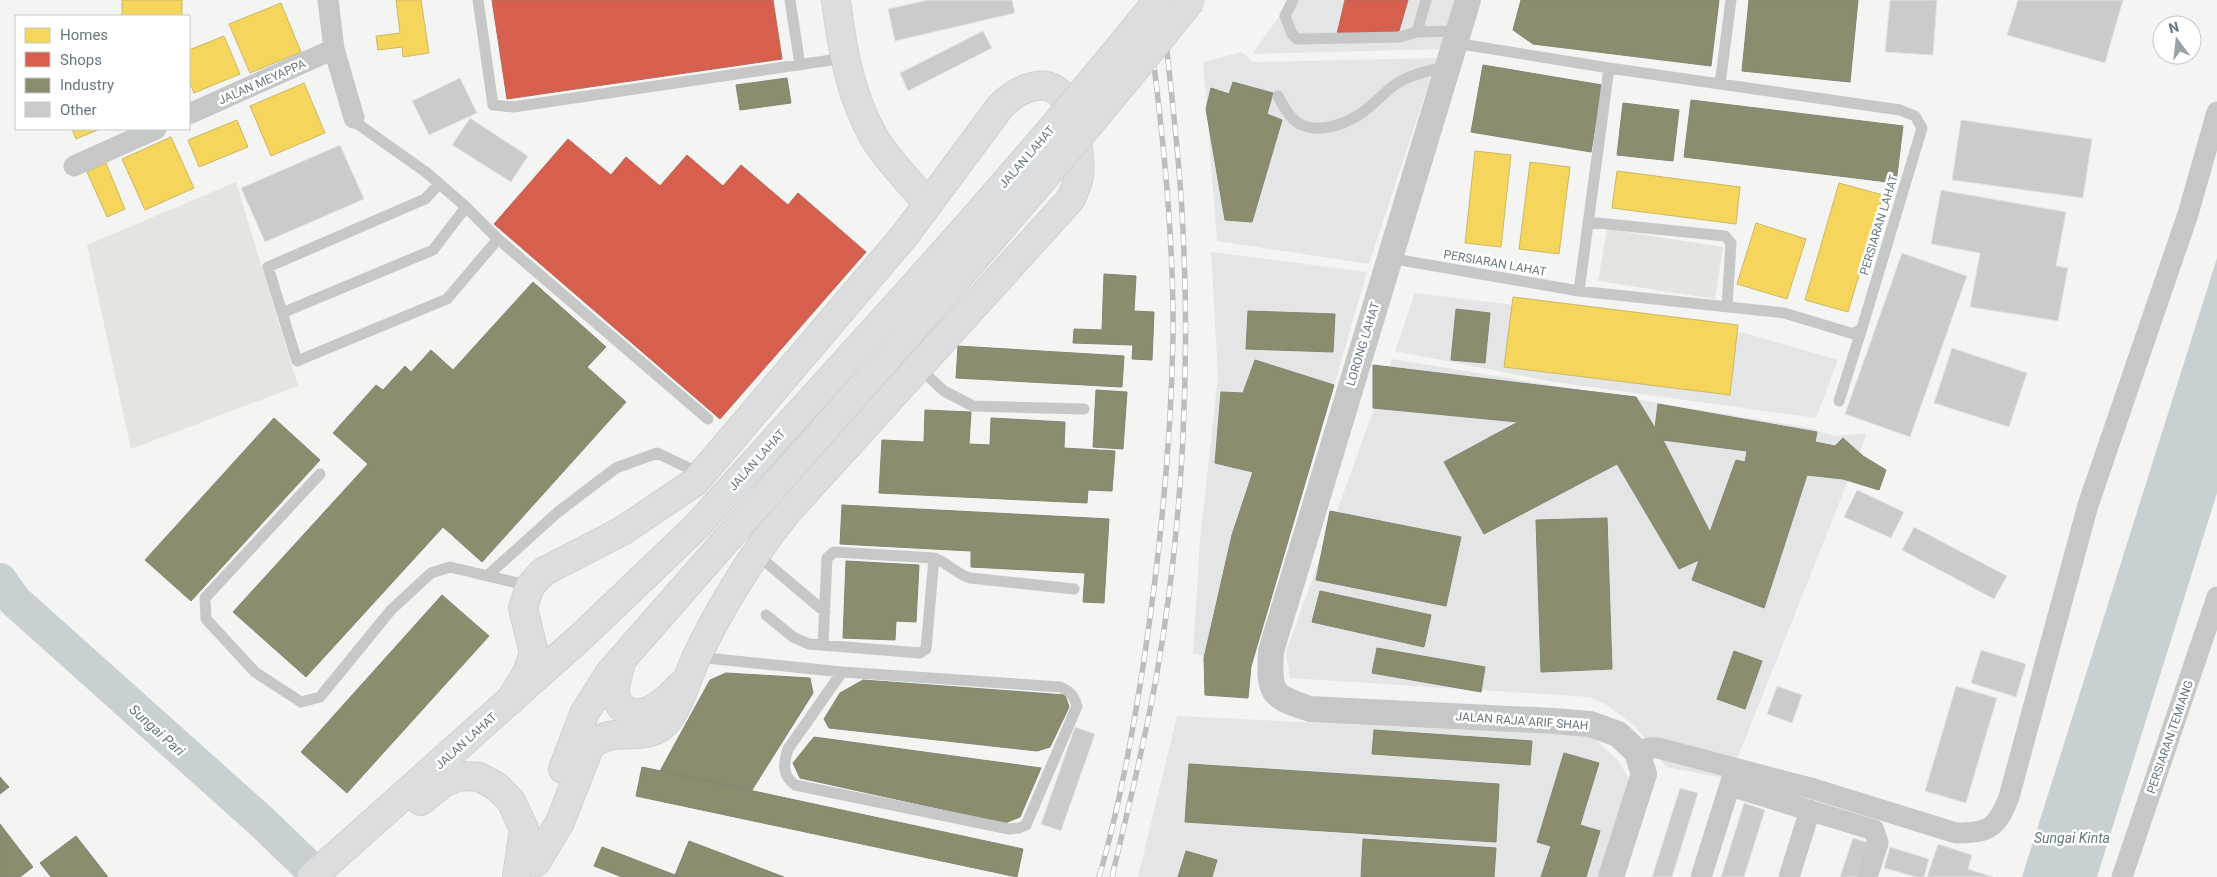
<svg xmlns="http://www.w3.org/2000/svg" width="2217" height="877" font-family="Roboto,sans-serif">
<style>
.built{fill:#e4e5e5}
.green{fill:#e3e5e0}
.water{fill:#c8d0d2}
.homes{fill:#f6d55c;stroke:#cbb967}
.shops{fill:#d6604d;stroke:#b5675c}
.industry{fill:#8c8c6e;stroke:#818673;fill-rule:evenodd}
.lines{fill:none;stroke-linecap:round;stroke-linejoin:round}
.river{stroke:#c8d0d2;stroke-width:34}
.building{fill:#cacccc;stroke:#e4e4e2}
.secondary-casing{stroke:#d0d1d1;stroke-width:30}
.primary-casing{stroke:#cfd0d0;stroke-width:30}
.service{stroke:#c6c8c8;stroke-width:11}
.minor{stroke:#c6c8c8;stroke-width:21}
.tertiary{stroke:#c6c8c8;stroke-width:26}
.secondary{stroke:#dcddde;stroke-width:28}
.primary{stroke:#dcddde;stroke-width:28}
.rail-casing{stroke:#bcbebe;stroke-width:5.5}
.rail{stroke:#fff;stroke-width:4;stroke-dasharray:11;stroke-linecap:butt}
.primary-bridge-casing{stroke:#cfd0d0;stroke-width:30;stroke-linecap:butt}
.primary-bridge{stroke:#dcddde;stroke-width:28}
.labels{text-anchor:middle;stroke-width:5;stroke-linejoin:round;paint-order:stroke}
.street-label{font-size:12px;fill:#677780;stroke:#fff}
.water-label{font-size:14px;font-style:italic;fill:#63787d;stroke:#fff}
</style>
<rect width="100%" height="100%" fill="#f4f4f3"/>
<path class="built" d="M1291,0H1457L1443,49L1252,54Z
M1242,52L1253,62L1437,58L1369,264L1217,241L1203,62Z
M1211,252L1367,272L1251,670L1193,653L1200,541L1218,375Z
M1415,293L1745,333L1838,360L1816,418L1554,382L1395,351Z
M1392,359L1810,428L1834,436L1867,433L1729,779L1666,767L1635,726L1607,705L1590,697L1290,678L1286,652Z
M1177,716L1591,736L1618,760L1634,788L1600,877H1138Z"/>
<path class="green" d="M236,182L298,386L131,449L87,245Z
M1607,229L1723,247L1715,299L1598,281Z"/>
<path class="water" d="M2217,258V493L2097,877H2022Z"/>
<path class="homes" d="M122,0H182V16H122Z
M396,0H421L429,53L403,57L402,47L378,50L376,36L400,33Z
M281,3L301,52L250,73L229,24Z
M224,36L240,74L194,93L189,81V50Z
M304,83L325,133L271,156L250,106Z
M237,120L248,147L199,167L188,140Z
M72,129H100L76,139Z
M171,137L194,188L145,210L122,159Z
M1475,151L1511,155L1501,247L1465,243Z
M1530,162L1570,167L1559,254L1519,249Z
M106,163L125,209L107,217L87,172Z
M1617,171L1740,187L1736,224L1612,208Z
M1839,183L1883,195L1848,312L1805,300Z
M1756,223L1806,239L1787,299L1737,284Z
M1513,297L1738,325L1730,395L1504,367Z"/>
<path class="shops" d="M492,0H773L782,59L507,99Z
M1345,0H1408L1399,31L1337,34Z
M568,139L611,175L626,157L660,186L687,155L723,186L741,165L788,205L798,193L866,252L720,419L494,224Z"/>
<path class="industry" d="M1521,0H1719L1711,66L1533,44L1513,30Z
M1749,0H1858L1850,82L1742,71Z
M1483,65L1602,85L1591,152L1471,132Z
M787,78L791,103L740,110L736,85Z
M1233,82L1273,93L1267,114L1282,120L1252,222L1225,220L1206,109L1211,88L1229,94Z
M1691,100L1903,126L1896,183L1684,157Z
M1623,103L1679,110L1673,161L1617,155Z
M1104,274L1136,276L1134,311L1154,312L1152,360L1132,359L1133,345L1073,343L1074,329L1102,330Z
M533,282L606,347L587,367L626,402L482,562L443,527L306,677L233,612L368,464L333,433L376,385L383,390L405,366L411,372L431,350L453,370Z
M1456,309L1490,313L1485,363L1451,360Z
M1248,311L1335,314L1333,352L1246,349Z
M958,346L1124,356L1122,387L956,378Z
M1255,360L1334,385L1251,666L1248,698L1205,695L1204,658L1232,535L1253,472L1215,463L1221,392L1243,393Z
M1373,365L1636,397L1655,428L1658,404L1817,432L1815,442L1835,446L1843,438L1863,456L1886,470L1879,490L1843,479L1807,475L1764,608L1692,580L1699,560L1679,569L1617,464L1484,534L1444,462L1518,422L1373,408ZM1663,440L1747,451L1745,462L1736,460L1710,532Z
M1096,390L1127,392L1123,449L1093,447Z
M925,410L971,412L969,444L990,445L991,418L1065,422L1064,448L1115,451L1112,491L1088,490L1087,503L879,493L882,440L924,442Z
M274,418L320,460L191,601L145,560Z
M842,505L1109,519L1104,603L1083,602L1085,573L971,567V551L840,544Z
M1330,511L1461,537L1446,606L1316,580Z
M1607,518L1612,669L1541,672L1536,520Z
M846,561L919,565L916,622L896,621L895,640L843,638Z
M1320,591L1431,615L1424,647L1312,622Z
M442,595L489,636L347,793L301,752Z
M1377,648L1485,667L1481,692L1372,673Z
M1734,651L1762,661L1745,709L1717,699Z
M726,673L810,678L813,693L752,790L660,771L710,680Z
M863,680L1065,695L1069,707L1050,747L1037,751L829,728L824,719L840,693Z
M1374,730L1532,741L1530,765L1372,754Z
M814,737L1041,768L1020,817L1005,823L800,778L793,763Z
M1564,753L1599,763L1580,825L1600,831L1586,877H1541L1551,846L1537,842Z
M1189,764L1499,784L1496,842L1185,822Z
M642,767L1023,849L1017,877L636,796Z
M0,777L9,787L0,794Z
M0,824L33,867L20,877H0Z
M76,836L108,877H51L40,863Z
M1363,839L1496,848L1494,877H1361Z
M689,841L784,877H622L594,866L602,847L675,875Z
M1186,851L1217,860L1212,877H1178Z"/>
<g class="lines">
<path class="river" d="M0,580L15,601L262,822L319,877"/>
</g>
<path class="building" d="M928,0H1012L1015,13L895,41L888,9Z
M1890,0H1937L1933,55L1885,52Z
M2018,0H2123L2105,63L2007,35Z
M983,31L992,48L908,91L900,73Z
M460,78L477,113L429,135L412,101Z
M470,118L528,156L511,182L452,145Z
M1961,120L2092,139L2083,198L1952,180Z
M340,145L364,199L265,242L241,188Z
M1941,190L2066,212L2056,266L2068,268L2058,321L1970,307L1980,253L1931,244Z
M1902,253L1967,276L1910,437L1845,414Z
M1952,348L2027,373L2009,427L1934,403Z
M1857,490L1904,512L1891,538L1844,517Z
M1914,527L2007,576L1994,599L1902,550Z
M1981,650L2026,664L2016,697L1971,683Z
M1777,686L1802,695L1792,723L1767,714Z
M1956,686L1997,698L1966,803L1925,791Z
M1075,727L1095,734L1061,831L1041,824Z
M1680,788L1698,793L1672,877H1652Z
M1744,803L1765,810L1744,877H1721Z
M1853,838L1873,844L1863,877H1840Z
M1938,844L1972,855L1968,869L1993,877H1927Z
M1890,847L1929,859L1924,877H1916L1884,868Z"/>
<g class="lines">
<g class="secondary-casing">
<path id="secondary" d="M836,0C842,48 850,96 875,139C889,162 911,183 928,204"/>
</g>
<g class="primary-casing">
<path id="primary" d="M621,662C619,672 615,682 615,692C616,699 618,705 624,709C644,723 668,699 680,686
M510,701L527,673L534,653L523,608L530,586L543,572L622,531L695,482L905,235L1000,107C1017,89 1052,71 1067,104C1071,113 1073,126 1076,137C1078,149 1081,162 1079,175C1078,184 1074,192 1070,200L787,512C751,557 721,606 696,658C688,676 679,708 665,723C645,745 609,723 589,748L560,822L536,862
M563,769L584,714L609,674L721,546
M421,801L443,783L460,776L479,777L496,786L511,801L524,829L517,877
M312,877L583,635L697,526"/>
</g>
<path class="service" d="M478,0L493,105L513,107L845,58
M790,0L800,65
M1293,0L1285,16L1292,34L1297,39L1400,37L1417,32
M1426,0L1417,32L1459,31
M1720,84L1731,0
M1278,96C1283,106 1291,121 1302,125C1323,134 1351,122 1367,109C1377,101 1386,91 1396,84C1411,74 1429,71 1447,66
M354,118L358,124L427,173L466,207L498,239L708,419
M439,184L425,199L268,267L297,361L447,299L498,239
M1588,222L1725,236L1731,243L1727,307
M1389,258L1579,291L1784,313L1854,334L1862,328L1922,128L1915,116L1900,110L1609,68L1455,43
M1579,291L1609,68
M282,313L433,250L466,207
M918,367L944,391L973,406L1084,409
M1839,401L1862,328
M320,474L205,598L206,619L255,672L301,702L320,697L391,610L431,573L450,567L530,586
M755,553L825,612
M487,576L558,512L616,468L657,453L701,474
M766,615L793,637L809,644L920,653L926,649L934,558
M823,645L827,558L834,552L934,558C947,562 956,574 970,578L1074,589
M697,657L842,672L1060,687C1070,691 1074,696 1077,706L1026,825L1019,828L1009,829L795,785C782,775 783,764 788,749L842,672"/>
<path class="minor" d="M328,0L334,49L354,118
M189,114L334,49
M74,166L156,129
M1637,752L1649,748H1658L1814,789L1956,833C1989,833 1997,828 2009,797L2088,505L2188,214L2217,112
M1730,786L1874,830L1878,843L1867,877
M1701,877L1734,772
M1789,877L1810,810
M2122,877L2217,597"/>
<path class="tertiary" d="M1468,0L1271,651C1269,693 1270,696 1310,709L1553,721L1590,724L1618,734L1637,752L1644,774L1611,877"/>
<use href="#secondary" class="secondary"/>
<use href="#primary" class="primary"/>
<g class="rail-casing">
<path id="rail" d="M1099,877C1120,806 1133,732 1144,660C1160,553 1171,445 1173,337C1174,224 1160,111 1146,0
M1112,877C1128,809 1145,742 1157,673C1183,525 1191,362 1182,212C1178,141 1169,71 1161,0"/>
</g>
<use href="#rail" class="rail"/>
<g class="primary-bridge-casing">
<path id="primary-bridge" d="M697,526C853,353 1013,182 1158,0
M721,546C880,366 1041,188 1191,0"/>
</g>
<use href="#primary-bridge" class="primary-bridge"/>
</g>
<g class="labels">
<g class="street-label">
<text transform="translate(262 82) rotate(-24)" y="4">JALAN MEYAPPA</text>
<text transform="translate(1027 157) rotate(-49)" y="4">JALAN LAHAT</text>
<text transform="translate(1879 225) rotate(-73)" y="4">PERSIARAN LAHAT</text>
<text transform="translate(1495 263) rotate(10)" y="4">PERSIARAN LAHAT</text>
<text transform="translate(1363 344) rotate(-73)" y="4">LORONG LAHAT</text>
<text transform="translate(757 460) rotate(-48)" y="4">JALAN LAHAT</text>
<text transform="translate(1522 721) rotate(4)" y="4">JALAN RAJA ARIF SHAH</text>
<text transform="translate(2170 737) rotate(-71)" y="4">PERSIARAN TEMIANG</text>
<text transform="translate(466 741) rotate(-42)" y="4">JALAN LAHAT</text>
</g>
<g class="water-label">
<text transform="translate(157 730) rotate(42)" y="5">Sungai Pari</text>
<text x="2072" y="843">Sungai Kinta</text>
</g>
</g>
<rect x="15" y="15" width="175" height="115" fill="#ffffff" stroke="#c2c9cc"/>
<rect x="25" y="28" width="25" height="15" fill="#f6d55c" stroke="#c2c9cc"/>
<text x="60" y="40" font-size="15" fill="#677780">Homes</text>
<rect x="25" y="52" width="25" height="15" fill="#d6604d" stroke="#c2c9cc"/>
<text x="60" y="65" font-size="15" fill="#677780">Shops</text>
<rect x="25" y="78" width="25" height="15" fill="#8c8c6e" stroke="#c2c9cc"/>
<text x="60" y="90" font-size="15" fill="#677780">Industry</text>
<rect x="25" y="102" width="25" height="15" fill="#cacccc" stroke="#c2c9cc"/>
<text x="60" y="115" font-size="15" fill="#677780">Other</text>
<g transform="translate(2177 40) rotate(345)"><circle r="24" fill="#ffffff" stroke="#c2c9cc"/>
<path d="M0-4L9 19L0 12L-9 19Z" fill="#98a3a8"/>
<text y="-8" font-size="14" font-weight="bold" text-anchor="middle" fill="#677780">N</text>
</g>
</svg>
